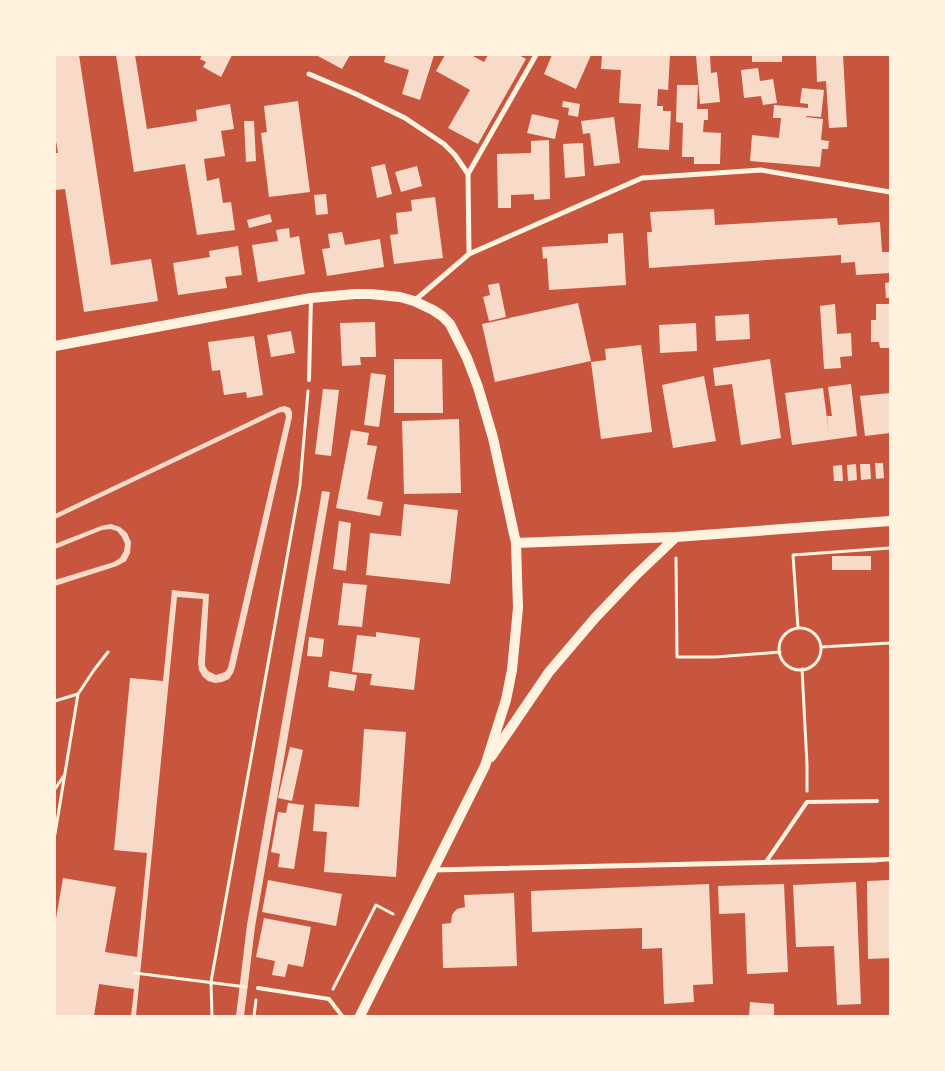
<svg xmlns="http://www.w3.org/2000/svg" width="945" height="1071" font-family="Georgia,serif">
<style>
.building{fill:#f7dbc8}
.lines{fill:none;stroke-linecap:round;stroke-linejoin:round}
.path{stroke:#fff3e0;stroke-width:3}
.service{stroke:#fff3e0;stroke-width:4}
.pedestrian{stroke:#fff3e0;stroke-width:4.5}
.minor{stroke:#fff3e0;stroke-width:5}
.secondary{stroke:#fff3e0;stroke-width:10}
</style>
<rect width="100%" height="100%" fill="#c8553d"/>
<path class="building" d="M55,55H79L111,265L151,259L158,301L84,312L65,189L55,190V153H58L55,135Z
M116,55H135L147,129L197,121L196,110L230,104L234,129L221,131L225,156L204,159L207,181L219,178L223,203L231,202L235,230L197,235L185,164L134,172Z
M202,55H232L221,77L203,67L206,62L200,59Z
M316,55H350L342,69Z
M386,55H434L420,100L402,94L409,70L384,62Z
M445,55H471L484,62L488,55H519L526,59L478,144L448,128L470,90L436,71Z
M552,55H591L576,89L544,74Z
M602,55H670L668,90L658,89L657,106H663V111H671L669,150L638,148L641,104L619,103L621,70L601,69Z
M696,55H710L711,73L717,72L720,102L700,104Z
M752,55H782V62H752Z
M816,55H843L847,127L829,128L826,81L817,82Z
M758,68L760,81L773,79L777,103L763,105L761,96L744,98L741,70Z
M677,85H698L697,109H708V120H704L703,132L721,133L720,164H694V157H682L683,123L676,122Z
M802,88L824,90L821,117L806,116V117L823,119L821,140L829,141L828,149H822L820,167L750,161L752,135L779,138L781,118H773L774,105L808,108V104L800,103Z
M298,101L310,192L269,197L261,133L267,132L264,106Z
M563,101L580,104L578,117L568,115L569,108L562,107Z
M532,114L559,120L555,139L527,133Z
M614,117L620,163L594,166L590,133L583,134L581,121Z
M244,121H254L256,161L246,162Z
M549,140L550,199L534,200V194L511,195V208H498L497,154L531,153V141Z
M583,143L585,176L565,178L563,144Z
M385,164L392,194L377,198L371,167Z
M417,166L422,186L401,192L395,172Z
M326,194L328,214L316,215L314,195Z
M435,197L443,258L394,264L390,235L398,234L396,213L412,211L411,200Z
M714,209L715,225L837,218L838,225L880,222L882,252H890V273L856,275L855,262L841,263V255L649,268L647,232H652L650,212Z
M270,214L272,222L249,228L247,220Z
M289,228L290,238L299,236L305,274L258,282L252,245L278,241L276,230Z
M342,232L345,245L380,239L384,267L327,276L322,249L330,248L328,234Z
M623,233L626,285L549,290L547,258L543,259L542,247L608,243V234Z
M238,246L242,275L225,277L227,288L178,295L173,263L210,257L209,251Z
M890,282V298H886L885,283Z
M499,283L506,317L489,321L483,297L490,295L488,285Z
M578,303L591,361L495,382L482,324Z
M835,304L837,334L851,333L852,356L840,357L841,368L824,369L820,306Z
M876,304H890V348H880L879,342H871V320H876Z
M749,314L750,339L716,341L715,316Z
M375,322L376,357H360L361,365L342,366L340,323Z
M696,323L697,351L660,353L659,325Z
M291,331L295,353L271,357L267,335Z
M254,336L263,395L247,398L246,392L224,395L220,370L212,371L208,342Z
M641,345L652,432L601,439L591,362L606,360L605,349Z
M394,359H442L443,413H394Z
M770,359L781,438L741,445L732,384L715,386L713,368Z
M371,373L386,375L379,427L364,425Z
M704,376L716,441L673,448L662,385Z
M851,384L857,436L792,445L785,393L823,388L829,434L827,416H832L828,387Z
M323,389L339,390L331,456L315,454Z
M890,393V433L865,436L860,396Z
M285,406L290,408L292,412V417L235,667L233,673L229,679L222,682L215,683L208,681L203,677L199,670L198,663L203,599L177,597L136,1016H131L134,989L99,984L94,1016H55V924L63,878L116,887L105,952L137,957L147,853L114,850L130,678L163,681L172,590L209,594L205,662V666L208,671L216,675L225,672L228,668L286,417L285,413L282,412L278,413L55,519V514L280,407Z
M459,419L461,493L404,494L402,421Z
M351,430L369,433L367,445L377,446L367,499L383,502L380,516L336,508Z
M875,463H883L884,478L876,479Z
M856,464L857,480L848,481L847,465Z
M860,464H870L871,479L861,480Z
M842,465L843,481H834L833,466Z
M322,491L330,492L255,927L244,1016H236L247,925Z
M404,504L458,510L450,584L366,575L370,533L401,536Z
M339,521L351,523L346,571L333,569Z
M111,524L120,527L127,533L131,542L130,553L126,561L117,566L55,586V580L114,562L120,558L124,551L125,544L122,537L117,531L110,529L102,530L55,549V544L101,526Z
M832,556H871V570H832Z
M343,583L367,585L362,627L338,625Z
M376,632L420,638L414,690L370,685L372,674L352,672L357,635L376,637Z
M309,637L324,639L322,657L307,656Z
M330,671L357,675L354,691L328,687Z
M364,729L406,732L396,877L324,872L327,832L313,831L315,804L359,807Z
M290,747L303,750L292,801L278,798Z
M288,803L304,805L294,869L278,867L280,854L271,852L278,812L286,813Z
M268,880L342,894L336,926L262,912Z
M890,880V958L868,959L867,881Z
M856,882L861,1004L837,1005L834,946L796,947L793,885Z
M709,884L713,984L693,985L694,1002L664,1004L662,948L642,949V928L532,932L531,891Z
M784,884L788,972L747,974L745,913L719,914L718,886Z
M514,893L517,966L443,968L442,924L451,923L452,915L454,912L457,909L465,907L464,895Z
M264,918L311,927L303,967L288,964L285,977L272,975L275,961L256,957Z
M750,1002L774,1004V1016H749Z"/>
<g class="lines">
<path class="path" d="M676,558L677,657H715L780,652
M798,628L793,555L890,548
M779 649a21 21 0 1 1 42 0a21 21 0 1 1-42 0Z
M821,647L890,643
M802,669L807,765V791
M55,701L78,694
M55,789L65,774
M55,834L78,694L94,670L108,652
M135,973L246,987
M333,989L376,905L393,914
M212,1016L211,982L300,485L308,391
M254,1016L256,1000"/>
<path class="service" d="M309,380L311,298
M766,862L807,802L877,801
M258,988L329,999L342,1016"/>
<path class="pedestrian" d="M876,860L890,859"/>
<path class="minor" d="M309,74L356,94L405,118L444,144L455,155L468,174L469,254
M468,174L536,55
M414,301L469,254L642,178L761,170L890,192
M433,870L876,860"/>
<path class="secondary" d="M55,346L311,298L355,294H370L400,297L414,301L433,310L442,316L450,324L467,358L478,387L493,438L516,543L518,608L512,670L506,700L485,766L360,1016
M516,543L676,537L890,521
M491,757L549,672L595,618L634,577L676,537"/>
</g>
<rect width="945" height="1071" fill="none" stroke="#fff3e0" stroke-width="112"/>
</svg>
